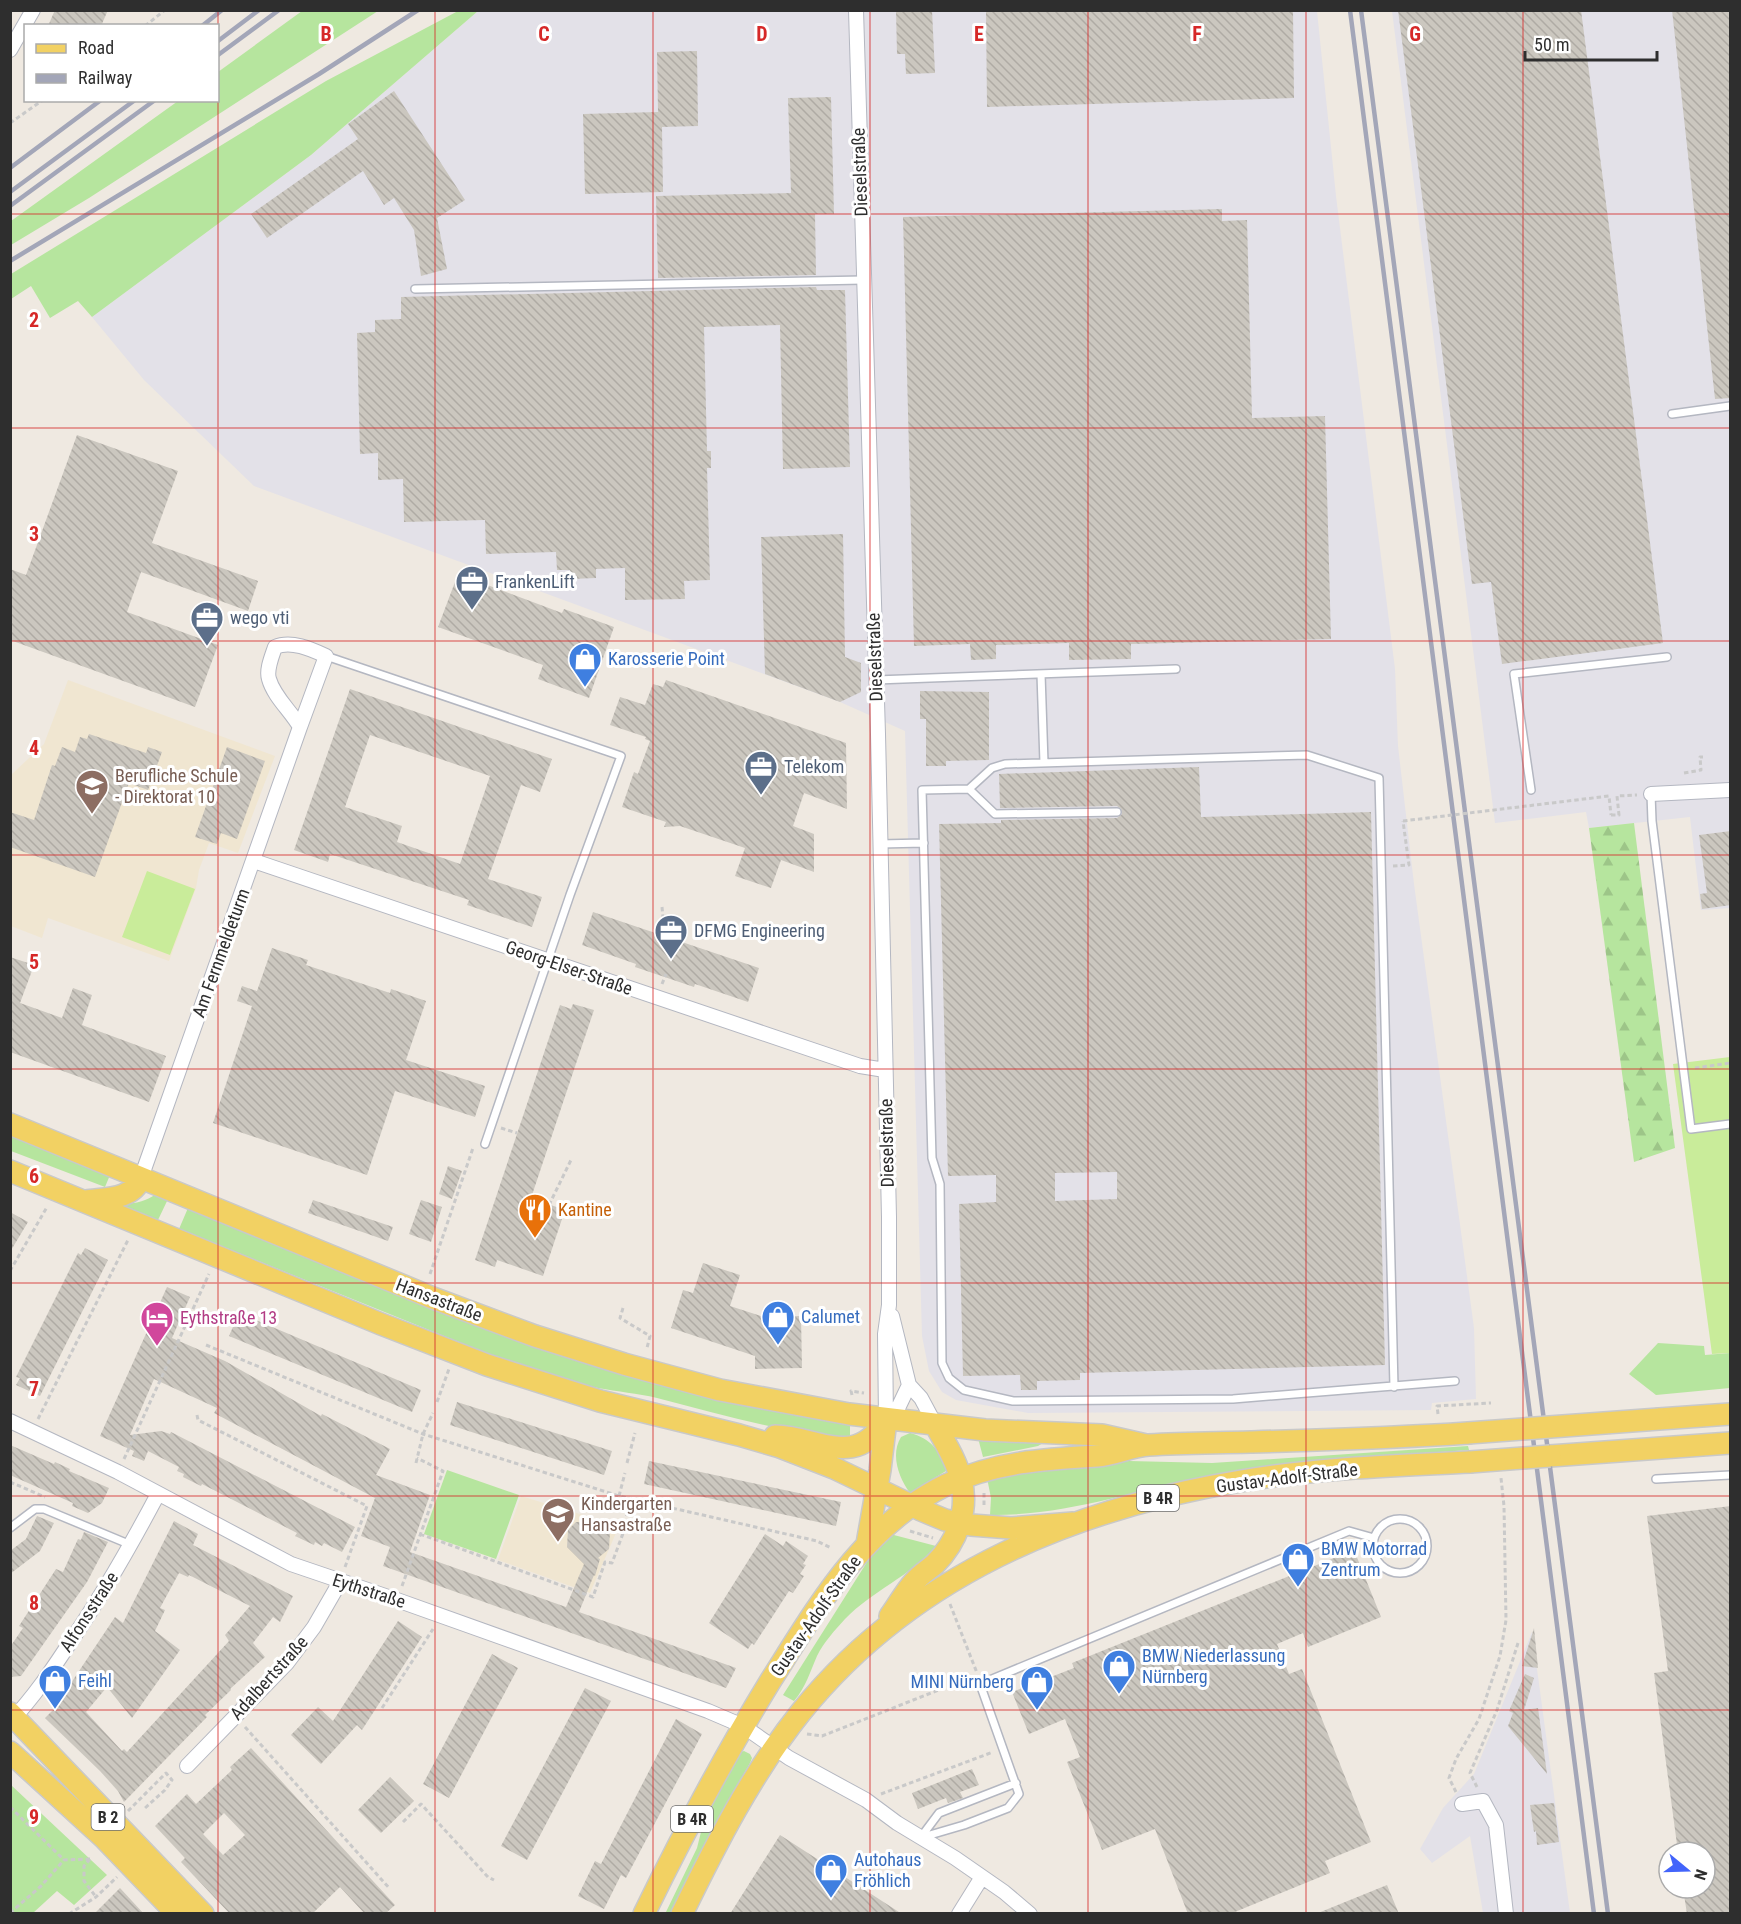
<svg xmlns="http://www.w3.org/2000/svg" width="1741" height="1924" font-family="'Roboto Condensed',sans-serif">
<style>
.industrial{fill:#e3e1e8}
.education{fill:#f0e6d1}
.grass{fill:#b6e59e}
.forest{fill:url(#forest-firs)}
.pitch{fill:#c9ec9a}
.building{fill:url(#building-back-hatch);fill-rule:evenodd}
.lines{fill:none;stroke-linecap:round;stroke-linejoin:round}
.lane-casing{stroke:#b4b7c1;stroke-width:10}
.street-casing{stroke:#b4b7c1;stroke-width:16}
.primary-casing{stroke:#c9c9c9;stroke-width:24}
.path{stroke:#c9c9c9;stroke-width:3;stroke-dasharray:4.5 3;stroke-linecap:butt}
.lane{stroke:#fff;stroke-width:7}
.street{stroke:#fff;stroke-width:14}
.primary{stroke:#f2d163;stroke-width:21}
.rail{stroke:#a3a6b8;stroke-width:4.5}
.primary-bridge-casing{stroke:#c9c9c9;stroke-width:24;stroke-linecap:butt}
.path-bridge{stroke:#c9c9c9;stroke-width:3;stroke-dasharray:4.5 3;stroke-linecap:butt}
.primary-bridge{stroke:#f2d163;stroke-width:21}
.grid{fill:none;stroke:#d62828;stroke-width:1.5;stroke-opacity:0.55}
.labels{text-anchor:middle;stroke-width:6;stroke-linejoin:round;paint-order:stroke}
.shield{fill:#fff;stroke:#6d6d6d;stroke-width:1.5}
.shield-label{font-size:16px;font-weight:bold;fill:#2e2e2e}
.street-label{font-size:18px;fill:#2e2e2e;stroke:#fff}
.service-label{font-size:18px;fill:#4e5e75;stroke:#fff;text-anchor:start}
.shop-label{font-size:18px;fill:#366cbe;stroke:#fff;text-anchor:start}
.education-label{font-size:18px;fill:#785e54;stroke:#fff;text-anchor:start}
.food-label{font-size:18px;fill:#c56008;stroke:#fff;text-anchor:start}
.hotel-label{font-size:18px;fill:#b23c85;stroke:#fff;text-anchor:start}
.grid-label{font-size:20px;text-anchor:middle;font-weight:bold;fill:#d62828;stroke:#fff;stroke-width:6;stroke-linejoin:round;paint-order:stroke}
</style>
<defs>
<pattern id="forest-firs" width="22" height="20" patternUnits="userSpaceOnUse" patternTransform="scale(1.5)"><rect width="22" height="20" fill="#b6e59e"/><path d="M5 1l3.5 6h-7zM16 11l3.5 6h-7z" fill="#9dc588"/></pattern>
<pattern id="building-back-hatch" width="6" height="6" patternUnits="userSpaceOnUse" patternTransform="scale(1.5)"><rect width="6" height="6" fill="#cbc7bf"/><path d="M-1 5l2 2M0 0l6 6M5-1l2 2" fill="none" stroke="#afaba4"/></pattern>
</defs>
<rect width="100%" height="100%" fill="#efe9e1"/>
<path class="industrial" d="M478,11H1317L1336,196L1395,669L1398,746L1414,884L1474,1328L1476,1399L1432,1403L1431,1410L1028,1413L956,1400L942,1392L929,1371L922,1336L905,731L840,702L254,486L144,380L92,317L311,155Z
M1392,11H1730V908L1701,910L1690,817L1589,828L1586,812L1495,823Z
M1532,1632L1570,1913H1483L1470,1836L1432,1863L1420,1849L1443,1808L1474,1774Z"/>
<path class="education" d="M68,680L275,756L238,853L209,843L199,870L196,888L169,961L48,918L42,938L11,926V775L44,744Z
M521,1496L619,1526L590,1593L498,1560Z"/>
<path class="grass" d="M302,11H378L89,198L11,245V221L178,101L218,100V72Z
M458,11H478L311,155L92,317L78,301L50,318L31,286L11,299V274L326,81Z
M10,1134L110,1175L105,1187L11,1151Z
M156,1194L168,1199L158,1220L112,1202C130,1205 141,1204 156,1194Z
M188,1208L435,1308L850,1423V1440C784,1432 721,1415 657,1398C637,1393 618,1392 598,1388C565,1381 533,1370 501,1359L179,1229Z
M1658,1343L1704,1346L1705,1355L1730,1353V1388L1656,1395L1629,1374Z
M910,1433C930,1438 941,1451 946,1471L910,1493C899,1478 890,1455 901,1437Z
M978,1438L1042,1442L1043,1443L1038,1446L983,1457Z
M1468,1446L1469,1450C1381,1456 1292,1460 1205,1477C1133,1491 1064,1516 990,1515L991,1498L987,1478L1059,1467L1129,1461L1212,1463Z
M447,1470L519,1495L496,1559L424,1534Z
M890,1534L936,1546C911,1576 872,1591 845,1619C835,1630 824,1642 817,1656C810,1672 806,1687 794,1701L783,1695L874,1551Z
M744,1751L750,1754L752,1758L750,1763L714,1826L671,1913L665,1914L697,1848L706,1812L741,1752Z
M11,1785L107,1875L74,1905L57,1891L33,1913H11Z"/>
<path class="forest" d="M1634,823L1675,1148L1634,1162L1589,828Z"/>
<path class="pitch" d="M147,871L195,889L170,955L122,937Z
M1730,1057V1353L1712,1354L1673,1064Z"/>
<path class="building" d="M55,10H108L101,26H48Z
M896,10H932L935,73L906,74L905,54H897Z
M986,10H1293L1294,98L987,107Z
M1398,10H1581L1663,643L1502,664L1491,582L1472,584Z
M1672,10H1731V398L1715,399Z
M697,51L698,126L662,127L663,192L585,194L583,114L658,112L657,52Z
M394,91L465,200L437,218L447,269L421,276L414,230L394,198L384,205L363,171L267,238L251,214L358,139L348,124Z
M831,97L834,214H815L816,275L658,278L656,196L791,193L788,98Z
M1222,209V221L1247,220L1252,418L1325,416L1331,639L1131,644V659L1069,660V643L996,645V659L971,660L970,644L914,646L903,217Z
M816,287L817,290H845L850,467L783,469L780,325L704,327L707,451H711V468H707L710,580L684,581L685,599L625,600V568L596,569V578L571,579L570,570H557L556,552L486,554L485,520L404,522L403,479L378,480V453L360,454L357,333L375,332V320L401,319V297Z
M77,435L178,471L152,543L258,581L248,611L141,572L127,612L218,645L195,707L10,640V569L26,575Z
M843,534L845,657L861,663V692L840,702L765,674L761,537Z
M458,574L562,613L564,609L614,627L589,698L538,679L543,665L438,627Z
M666,680L846,743L847,809L804,793L793,826L814,834V872L781,860L771,888L735,876L745,848L680,826L664,827L666,822L622,807L634,772L638,774L650,741L645,739L646,737L610,725L620,697L645,705L653,684L663,687Z
M350,689L552,759L540,792L521,785L488,879L542,897L532,927L467,905L469,900L330,854L328,862L294,850ZM370,735L490,776L460,864L397,842L402,826L345,807Z
M920,691L989,692V760L946,761V766H926V719H920Z
M89,734L146,753L148,747L162,752L148,790L129,783L95,877L10,847V812L34,820L52,765L55,766L62,747L75,752L80,737L87,739Z
M227,747L265,761L237,839L221,833L217,844L195,837Z
M1199,767L1201,817L1371,812L1385,1365L1080,1373V1380L1037,1381V1390H1021L1020,1375L963,1376L959,1204L996,1202V1175L948,1176L939,824L1001,823V820L1117,818L1122,814L1121,809L1117,806L1000,808L999,774ZM1117,1172V1199L1055,1201V1173Z
M1731,831V905L1702,909L1700,894L1707,893L1699,835Z
M593,912L759,968L748,1002L695,984L694,987L635,967L636,964L582,945Z
M272,948L308,960L306,965L390,993L391,989L426,1001L406,1060L485,1086L475,1117L395,1091L367,1175L213,1123L252,1006L237,1001L242,986L257,991Z
M10,957L31,964L30,967L33,968L20,1003L62,1018L73,988L92,995L82,1025L166,1056L149,1102L10,1052Z
M573,1004L594,1010L531,1198L565,1210L543,1276L497,1260L495,1267L475,1260L560,1005L571,1009Z
M448,1166L462,1171L452,1199L439,1194Z
M313,1200L393,1227L388,1241L308,1213Z
M421,1200L442,1207L431,1242L409,1234Z
M10,1212L28,1222L10,1252Z
M85,1248L108,1260L40,1396L16,1385L20,1378L16,1377L78,1253L81,1255Z
M703,1263L740,1275L730,1306L764,1317L801,1316L802,1368L755,1369V1356L671,1328L683,1290L693,1293Z
M167,1287L190,1297L172,1338L225,1361L321,1416L322,1414L390,1449L376,1475L430,1495L410,1552L566,1607L584,1564L567,1547L568,1530L576,1522H601L610,1532L609,1549L598,1558L600,1559L595,1576L594,1575L579,1612L736,1668L726,1688L383,1566L390,1547L361,1536L375,1498L214,1413L217,1408L154,1379L130,1435L161,1431L170,1434L171,1432L355,1527L342,1552L324,1543L322,1546L315,1542L314,1545L295,1536L297,1533L202,1484L201,1486L183,1477L184,1474L177,1471L179,1467L148,1451L144,1461L132,1456L134,1451L100,1436Z
M239,1313L421,1390L412,1412L229,1336Z
M457,1402L612,1451L604,1475L450,1425Z
M10,1445L54,1464L55,1462L70,1469L69,1471L109,1488L102,1503L88,1513L72,1506L73,1503L10,1475Z
M649,1461L841,1502L836,1526L644,1484Z
M1731,1506V1914H1687L1683,1888H1705V1852H1678L1654,1673L1668,1671L1647,1516Z
M37,1516L54,1523L40,1551L10,1574V1551L26,1539Z
M174,1521L198,1534L193,1545L293,1596L280,1622L273,1617L253,1643L265,1657L230,1689L231,1690L205,1715L207,1717L124,1802L118,1791L100,1771L45,1718L53,1710L115,1617L123,1623ZM179,1573L188,1577L189,1575L250,1606L225,1635L229,1641L127,1752L124,1749L122,1751L86,1712L107,1687L132,1718L180,1650L155,1631L165,1610L160,1608Z
M84,1532L108,1542L87,1582L21,1676L10,1677V1647L23,1628L19,1626L56,1569L63,1572L78,1539L81,1540Z
M765,1534L783,1546L786,1541L808,1556L803,1564L806,1565L800,1574L804,1576L793,1593L789,1591L754,1645L752,1643L748,1649L709,1623Z
M1354,1550L1381,1617L1308,1647L1303,1633L1277,1644L1289,1674L1302,1669L1371,1842L1325,1861L1330,1873L1230,1914H1188L1155,1829L1102,1850L1067,1762L1080,1757L1065,1719L1029,1734L1012,1692L1074,1668L1072,1663Z
M398,1621L422,1637L362,1730L357,1725L321,1764L291,1735L318,1707L333,1721Z
M1534,1628L1538,1668L1522,1666Z
M492,1654L518,1668L449,1798L423,1784Z
M1525,1674L1534,1678L1524,1710L1538,1708L1547,1774L1508,1726L1513,1713L1509,1711Z
M585,1688L611,1701L527,1860L501,1846Z
M676,1719L702,1734L626,1878L621,1875L604,1909L578,1896L595,1861L601,1864Z
M251,1748L395,1905L385,1914H365L340,1887L312,1914H230L181,1862L185,1858L155,1826L187,1794L196,1804L232,1770L230,1767ZM224,1813L245,1835L223,1855L203,1834Z
M972,1769L979,1785L960,1792L963,1798L948,1803L946,1798L918,1809L912,1793Z
M390,1777L414,1801L381,1833L358,1810Z
M1554,1803L1559,1842L1537,1845L1536,1831L1534,1832L1530,1805Z
M780,1835L845,1877L902,1914H730Z
M1387,1885L1399,1914H1318V1913Z
M120,1888L144,1914H94Z"/>
<g class="lines">
<g class="lane-casing">
<path id="lane" d="M415,289L863,280
M1672,414L1730,406
M326,656L621,756L570,895L485,1144
M1041,674L1044,763
M876,680L1176,669
M969,789L995,814L1117,812
M1531,790L1514,674L1667,657
M1651,794L1652,821L1691,1129L1730,1124
M880,844L924,843
M1394,1387L1379,778L1307,755L1005,764L992,768L969,789L922,790L932,1158L940,1184L942,1363L949,1378L964,1390L1013,1401L1233,1399L1455,1381
M1656,1479L1730,1475
M1373 1546a27 27 0 1 1 54 0a27 27 0 1 1-54 0Z
M10,1528L35,1509H44L131,1545
M921,1837L939,1813L1016,1783
M923,1837L964,1825L1008,1808L1019,1794L980,1684L1349,1531L1374,1538"/>
</g>
<g class="street-casing">
<path id="street" d="M856,10L878,734L889,1217V1305L885,1334L886,1420
M10,50L33,10
M1651,794L1730,790
M254,861L860,1066L885,1070
M141,1178L300,727C291,711 274,697 269,679C266,670 272,656 275,647C291,640 311,649 326,656L300,727
M892,1316L909,1385L921,1398L936,1426
M886,1420L899,1406L909,1385
M10,1421L118,1472L291,1564L397,1600L708,1711L743,1726L789,1758L866,1800L897,1823L955,1858L1004,1892L1030,1914
M10,1722C34,1697 52,1670 71,1641C103,1594 131,1545 158,1494
M187,1766L287,1663L314,1627L340,1582
M1462,1804L1483,1801L1496,1825L1506,1914
M959,1914L982,1877"/>
</g>
<g class="primary-casing">
<path id="primary" d="M10,1124L433,1298L535,1336L624,1364L720,1390L849,1414L985,1430L1102,1435L1146,1445
M10,1171L381,1324L487,1365L600,1401L739,1435L780,1447L834,1468L921,1510L945,1520L971,1525L1011,1528L1073,1523
M86,1201C106,1198 132,1200 141,1178
M1659,1419L1730,1414
M775,1436C820,1437 854,1470 886,1420
M1550,1456L1730,1443
M867,1544L880,1470L886,1420
M890,1616C898,1605 905,1592 914,1582C920,1575 928,1570 935,1564C957,1542 969,1510 961,1480C957,1461 945,1443 936,1426
M10,1713L203,1914
M10,1752L104,1838L177,1914
M644,1914C683,1834 725,1755 771,1680C818,1606 864,1525 946,1485C994,1462 1045,1459 1097,1456C1114,1455 1131,1446 1149,1445C1182,1443 1216,1443 1250,1442C1322,1440 1395,1438 1468,1433
M682,1914C716,1844 752,1773 801,1712C911,1576 1071,1509 1241,1481C1316,1468 1394,1466 1470,1462"/>
</g>
<path class="path" d="M145,26L165,10
M10,123L43,100
M1684,773L1701,770L1700,757H1703
M1611,815H1619L1617,796L1637,795
M1393,866L1409,865L1403,821
M662,907L664,928
M662,984L666,974
M1695,1068L1730,1063
M501,1128L517,1133
M549,1205L571,1160
M10,1271L47,1207
M430,1274L473,1148
M623,1308L620,1318L650,1336L647,1348
M206,1345L423,1434L619,1496L817,1541L831,1548
M852,1395L851,1391L864,1393
M437,1402L449,1369
M1438,1414L1437,1406L1491,1403
M197,1415L198,1420L367,1506L345,1567
M38,1419L128,1240
M124,1459L209,1274
M416,1463L423,1434L433,1413
M627,1463L635,1433
M10,1482L45,1497
M984,1493V1507
M619,1496L625,1473
M910,1531L933,1538
M420,1534L593,1597L605,1562L612,1563L625,1528L629,1498
M402,1586L443,1471L417,1458
M950,1604L977,1673
M382,1708L433,1629
M245,1727L390,1889
M807,1734L822,1736L969,1678
M1477,1787L1470,1773L1497,1710L1518,1643
M1456,1792L1449,1778L1456,1759L1479,1719L1500,1656L1506,1620L1504,1506L1501,1478
M881,1794L993,1752
M10,1807L64,1860
M128,1811L166,1773L172,1780L165,1790L144,1809
M403,1822L421,1804L488,1877L494,1880
M90,1859L84,1866V1881L96,1897
M10,1913L41,1886L64,1860L90,1859
M69,1914L96,1897L117,1877"/>
<use href="#lane" class="lane"/>
<use href="#street" class="street"/>
<use href="#primary" class="primary"/>
<path class="rail" d="M1350,10L1594,1914
M1361,10L1608,1914
M202,26L222,10
M218,41L259,10
M218,55L279,10
M10,168L101,100
M10,192L135,100
M10,206L155,100
M10,261L319,74L418,10"/>
<g class="primary-bridge-casing">
<path id="primary-bridge" d="M1468,1433L1659,1419
M1470,1462L1550,1456"/>
</g>
<path class="path-bridge" d="M1403,821L1609,796L1611,815"/>
<use href="#primary-bridge" class="primary-bridge"/>
</g>
<path class="grid" d="M218,10V1914M435,10V1914M653,10V1914M870,10V1914M1088,10V1914M1306,10V1914M1523,10V1914M10,214H1730M10,428H1730M10,641H1730M10,855H1730M10,1069H1730M10,1283H1730M10,1496H1730M10,1710H1730"/>
<defs>
<g id="office-pin" transform="scale(1.725)"><path d="M0 17L-7.5 6A9.5 9.5 0 1 1 7.5 6Z" fill="#5c6f8a" stroke="#fff"/><path d="M-6-3h4V-5.5h4V-3h4V5H-6ZM-1-4.5V-3h2v-1.5ZM-6 0V1H6V0Z" fill="#fff"/></g>
<g id="shop-pin" transform="scale(1.725)"><path d="M0 17L-7.5 6A9.5 9.5 0 1 1 7.5 6Z" fill="#3f7fe0" stroke="#fff"/><path d="M-5-2.5h2.3a2.7 3.5 0 0 1 5.4 0H5L5.5 6h-11ZM-1.5-2.5h3a1.5 2.3 0 0 0-3 0Z" fill="#fff"/></g>
<g id="university-pin" transform="scale(1.725)"><path d="M0 17L-7.5 6A9.5 9.5 0 1 1 7.5 6Z" fill="#8d6e63" stroke="#fff"/><path d="M0-5L7-2L0 1L-7-2ZM-4 1L0 2.5L4 1V4Q0 6-4 4Z" fill="#fff"/></g>
<g id="restaurant-pin" transform="scale(1.725)"><path d="M0 17L-7.5 6A9.5 9.5 0 1 1 7.5 6Z" fill="#e8710a" stroke="#fff"/><path d="M-5-6h1v4h1v-4h1v4h1v-4h1v5L-1.5 .5V6h-2V.5L-5-1ZM5-6V6H3V1.5H1.5Q1.5-4 5-6Z" fill="#fff"/></g>
<g id="hotel-pin" transform="scale(1.725)"><path d="M0 17L-7.5 6A9.5 9.5 0 1 1 7.5 6Z" fill="#d1479c" stroke="#fff"/><path d="M-6-4.5h1.5V1H6V5H4.5V3h-9V5H-6ZM-4 0a1.8 1.8 0 1 1 3.6 0ZM.5 0V-2.5h3Q6-2.5 6 0Z" fill="#fff"/></g>
<g id="school-pin" transform="scale(1.725)"><path d="M0 17L-7.5 6A9.5 9.5 0 1 1 7.5 6Z" fill="#8d6e63" stroke="#fff"/><path d="M0-5L7-2L0 1L-7-2ZM-4 1L0 2.5L4 1V4Q0 6-4 4Z" fill="#fff"/></g>
</defs>
<g fill-rule="evenodd">
<use href="#office-pin" x="472" y="582"/>
<use href="#office-pin" x="207" y="618"/>
<use href="#shop-pin" x="585" y="659"/>
<use href="#office-pin" x="761" y="767"/>
<use href="#university-pin" x="92" y="786"/>
<use href="#office-pin" x="671" y="931"/>
<use href="#restaurant-pin" x="535" y="1210"/>
<use href="#shop-pin" x="778" y="1317"/>
<use href="#hotel-pin" x="157" y="1318"/>
<use href="#school-pin" x="558" y="1514"/>
<use href="#shop-pin" x="1298" y="1559"/>
<use href="#shop-pin" x="1119" y="1666"/>
<use href="#shop-pin" x="55" y="1681"/>
<use href="#shop-pin" x="1037" y="1682"/>
<use href="#shop-pin" x="831" y="1870"/>
</g>
<g class="labels">
<g class="shield">
<rect x="1137" y="1485" width="42" height="26" rx="4.5"/>
<rect x="91.5" y="1804" width="33" height="26" rx="4.5"/>
<rect x="671" y="1806" width="42" height="26" rx="4.5"/>
</g>
<g class="shield-label">
<text x="1158" y="1504">B 4R</text>
<text x="108" y="1823">B 2</text>
<text x="692" y="1825">B 4R</text>
</g>
<g class="street-label">
<text transform="translate(860 172) rotate(-92)" y="6">Dieselstraße</text>
<text transform="translate(875 657) rotate(-92)" y="6">Dieselstraße</text>
<text transform="translate(221 953) rotate(-70)" y="6">Am Fernmeldeturm</text>
<text transform="translate(569 968) rotate(19)" y="6">Georg-Elser-Straße</text>
<text transform="translate(887 1143) rotate(-91)" y="6">Dieselstraße</text>
<text transform="translate(439 1300) rotate(21)" y="6">Hansastraße</text>
<text transform="translate(1287 1478) rotate(-7)" y="6">Gustav-Adolf-Straße</text>
<text transform="translate(369 1591) rotate(18)" y="6">Eythstraße</text>
<text transform="translate(89 1612) rotate(-57)" y="6">Alfonsstraße</text>
<text transform="translate(816 1616) rotate(-55)" y="6">Gustav-Adolf-Straße</text>
<text transform="translate(269 1678) rotate(-48)" y="6">Adalbertstraße</text>
</g>
<g class="service-label">
<text x="495" y="588">FrankenLift</text>
<text x="230" y="624">wego vti</text>
<text x="784" y="773">Telekom</text>
<text x="694" y="937">DFMG Engineering</text>
</g>
<g class="shop-label">
<text x="608" y="665">Karosserie Point</text>
<text x="801" y="1323">Calumet</text>
<text x="1321" y="1555">BMW Motorrad<tspan x="1321" dy="21">Zentrum</tspan></text>
<text x="1142" y="1662">BMW Niederlassung<tspan x="1142" dy="21">Nürnberg</tspan></text>
<text x="78" y="1687">Feihl</text>
<text x="1014" y="1688" text-anchor="end">MINI Nürnberg</text>
<text x="854" y="1866">Autohaus<tspan x="854" dy="21">Fröhlich</tspan></text>
</g>
<g class="education-label">
<text x="115" y="782">Berufliche Schule<tspan x="115" dy="21">- Direktorat 10</tspan></text>
<text x="581" y="1510">Kindergarten<tspan x="581" dy="21">Hansastraße</tspan></text>
</g>
<g class="food-label">
<text x="558" y="1216">Kantine</text>
</g>
<g class="hotel-label">
<text x="180" y="1324">Eythstraße 13</text>
</g>
</g>
<g class="grid-label">
<text x="326" y="41">B</text>
<text x="544" y="41">C</text>
<text x="762" y="41">D</text>
<text x="979" y="41">E</text>
<text x="1197" y="41">F</text>
<text x="1415" y="41">G</text>
<text x="34" y="327">2</text>
<text x="34" y="541">3</text>
<text x="34" y="755">4</text>
<text x="34" y="969">5</text>
<text x="34" y="1183">6</text>
<text x="34" y="1396">7</text>
<text x="34" y="1610">8</text>
<text x="34" y="1824">9</text>
</g>
<rect width="1741" height="1924" fill="none" stroke="#2e2e2e" stroke-width="24"/>
<rect x="24" y="24" width="195" height="78" fill="#ffffff" stroke="#ababab" stroke-width="1.5"/>
<rect x="36" y="44" width="30" height="9" fill="#f2d163" stroke="#ababab" stroke-width="1.5"/>
<text x="78" y="54" font-size="18" fill="#2e2e2e">Road</text>
<rect x="36" y="74" width="30" height="9" fill="#a3a6b8" stroke="#ababab" stroke-width="1.5"/>
<text x="78" y="84" font-size="18" fill="#2e2e2e">Railway</text>
<g transform="translate(1687 1870) rotate(109)"><circle r="28" fill="#ffffff" stroke="#ababab" stroke-width="1.5"/>
<path d="M0-4.5L10 22L0 15L-10 22Z" fill="#4264fb"/>
<text y="-9" font-size="16" font-weight="bold" text-anchor="middle" fill="#2e2e2e">N</text>
</g>
<path d="M1525 51v9h132v-9" fill="none" stroke="#2e2e2e" stroke-width="3"/>
<text x="1534" y="51" font-size="18" fill="#2e2e2e" stroke="#ffffff" stroke-width="4.5" paint-order="stroke">50 m</text>
</svg>
